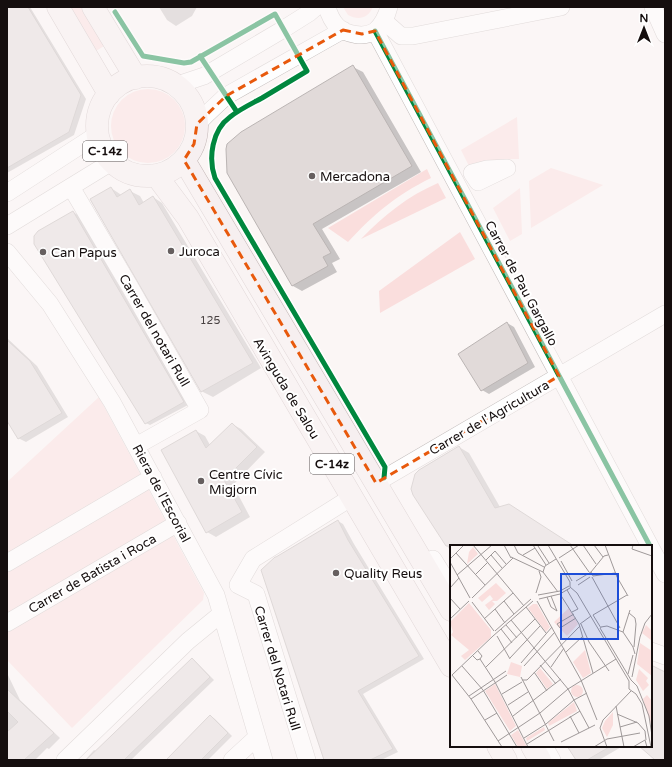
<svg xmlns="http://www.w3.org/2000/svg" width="672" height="767" font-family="'Varela Round',sans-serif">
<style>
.green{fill:#fadedd}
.shadow{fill:#0003}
.building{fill:#e1dad9;stroke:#bbb5b4}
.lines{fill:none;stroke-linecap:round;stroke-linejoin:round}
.street-casing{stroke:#c2bcbb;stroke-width:18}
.primary-casing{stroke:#c2b5b5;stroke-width:23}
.street{stroke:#fefefe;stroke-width:17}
.primary{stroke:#f6eff0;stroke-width:22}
.cycleway-casing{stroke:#fff;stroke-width:8}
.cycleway{stroke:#00873e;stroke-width:5}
.marked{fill:none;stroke:#e8590c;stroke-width:3;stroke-dasharray:8 5;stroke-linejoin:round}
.poi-dot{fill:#665f5f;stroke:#fff;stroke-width:1.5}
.labels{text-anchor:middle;stroke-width:4;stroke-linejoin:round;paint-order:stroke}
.number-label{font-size:11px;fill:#484141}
.shield{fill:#fff;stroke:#5b5656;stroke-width:1}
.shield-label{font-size:12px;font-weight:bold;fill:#150e0e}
.poi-label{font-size:13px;fill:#150e0e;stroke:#fff;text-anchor:start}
.street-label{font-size:13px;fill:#150e0e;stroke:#fff}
.inset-road{fill:none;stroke:#9f9999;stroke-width:1}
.view{fill:#1d4ed8;fill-opacity:0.15;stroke:#1d4ed8;stroke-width:2}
.inset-edge{fill:none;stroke:#150e0e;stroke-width:2}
</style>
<rect width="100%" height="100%" fill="#fbf6f5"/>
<path class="green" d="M70,7H81L104,46L96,51Z
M343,7H373C368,18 359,21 348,15Z
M111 126a37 37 0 1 1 74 0a37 37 0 1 1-74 0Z
M517,117L519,159C501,159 486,161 469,166L461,150Z
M551,168L603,185L531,228L529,181Z
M427,169L431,178C395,196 375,213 348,242L328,228Z
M438,183L446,198L361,239C384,215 408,196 438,183Z
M520,188L522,234L510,241L493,208Z
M460,232L475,259L380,313L379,291Z
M99,397L204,593L203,600L72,728L7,660V482Z"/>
<path class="shadow" d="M7,7H30L86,99L74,135L7,173Z
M159,7H197L192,16L176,26L167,20Z
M353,67L363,72L421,172L322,229L340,259L332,263L337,272L302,291L293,286L228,173Z
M111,188L120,194L122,196L130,191L140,196L144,203L153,197L162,203L261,368L213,397L203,392L91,200Z
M73,212L78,215L188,405L150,425L146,423Z
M507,323L514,327L535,367L489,394L482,390Z
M7,338L37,366L68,417L26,442L18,438L7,419Z
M232,424L241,429L265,452L233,485L250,517L216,537L207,532L196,431L205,436L210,445Z
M459,447L469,453L500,507L573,546H451V552L414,494Z
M338,521L343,524L354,544L424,659L363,694L398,752L381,760H325Z
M192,659L196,662L214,680L131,760H85L94,750L96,751Z
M7,673L20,700L60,738L49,749L47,748L35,760H9L7,758Z
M211,716L215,719L232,736L208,760H167Z
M568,746H623L599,760H577Z"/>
<path class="building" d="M7,7H28L81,95L69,132L7,168Z
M353,65L412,166L313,224L331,253L323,257L328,266L292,286L227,173L226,149L227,144L241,132Z
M111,187L117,197L130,189L139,205L153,196L253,363L201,392L90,199Z
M73,211L184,402L145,424L34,244V236L38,231Z
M507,322L528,363L481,391L458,354Z
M7,340L30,361L62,413L18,439L7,421Z
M232,423L257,447L224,480L242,512L206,533L161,450L196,430L206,448Z
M459,446L495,508L509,504L574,546H446L413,495L411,489L415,474L419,470Z
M338,520L348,540L419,656L358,691L393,749L370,760H324L261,570L275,557H276Z
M192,658L210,677L124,760H86Z
M651,665L665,672V760H655L639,746H651Z
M7,689L54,733L24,760H7V732L18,722L7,711Z
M210,715L228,733L201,760H166Z
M567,746H611L587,760H576Z"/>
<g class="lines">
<g class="street-casing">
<path id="street" d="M327,7C329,14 332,21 337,26C346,35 365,38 375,31C382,26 387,15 389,7
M653,7L665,34
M384,21L401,36H413L561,7
M375,31L650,546
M177,85L204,76L282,30L309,13L316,7
M197,124L208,113L226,96L343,30
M507,168L478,182L472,173L487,169Z
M71,187L130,287L200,410L136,446
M7,193L98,134
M7,226L113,161
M7,252L50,304L112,402L216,595L264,760
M376,483L665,314
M651,548L665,574
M433,559L451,588
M7,563L153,477
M238,585L256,594L307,760
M238,585L253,559L352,497
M7,623L178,523
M651,651L665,656
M544,746L552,760
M65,760L188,641L221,614
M232,760L257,737"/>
</g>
<g class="primary-casing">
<path id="primary" d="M58,7L109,94
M93,7L136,78
M97 126a50 50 0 1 1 100 0a50 50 0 1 1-100 0Z
M184,160L451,610
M156,175L188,218L451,666
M498,746L506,760
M532,746L540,760"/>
</g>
<use href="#street" class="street"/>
<use href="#primary" class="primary"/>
<g class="cycleway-casing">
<path id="cycleway" d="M115,12L143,56L184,63L191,62L275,14L307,71C292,80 277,89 262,98C251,104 240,109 230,117C212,130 208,158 215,178L385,467L384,478
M375,31L650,546
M200,56L237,112"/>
</g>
<use href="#cycleway" class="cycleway"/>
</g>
<path d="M0 0H672V767H0ZM343,30L362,34L375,31L559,376L376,483L184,160L194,144L197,124L226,96Z" fill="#fbf6f5" fill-opacity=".55" fill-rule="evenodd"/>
<path class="marked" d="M343,30L362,34L375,31L559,376L376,483L184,160L194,144L197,124L226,96Z"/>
<g class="poi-dot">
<circle cx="312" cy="176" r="4"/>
<circle cx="171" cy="251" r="4"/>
<circle cx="43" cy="252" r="4"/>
<circle cx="201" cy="481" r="4"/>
<circle cx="336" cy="573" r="4"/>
</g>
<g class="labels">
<g class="number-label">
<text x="210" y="324">125</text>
</g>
<g class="shield">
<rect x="83" y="141" width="44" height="20" rx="3"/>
<rect x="310" y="454" width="44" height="20" rx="3"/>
</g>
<g class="shield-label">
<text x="105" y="155">C-14z</text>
<text x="332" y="468">C-14z</text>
</g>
<g class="poi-label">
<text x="320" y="181">Mercadona</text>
<text x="179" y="256">Juroca</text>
<text x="51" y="257">Can Papus</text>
<text x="209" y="479">Centre Cívic<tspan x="209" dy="15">Migjorn</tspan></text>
<text x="344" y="578">Quality Reus</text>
</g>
<g class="street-label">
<text transform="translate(522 283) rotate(62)" y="5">Carrer de Pau Gargallo</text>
<text transform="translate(155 330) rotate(60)" y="5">Carrer del notari Rull</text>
<text transform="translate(287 388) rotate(59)" y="5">Avinguda de Salou</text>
<text transform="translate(489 417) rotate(-30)" y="5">Carrer de l'Agricultura</text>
<text transform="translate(162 493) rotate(62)" y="5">Riera de l'Escorial</text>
<text transform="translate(92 573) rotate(-30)" y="5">Carrer de Batista i Roca</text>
<text transform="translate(278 668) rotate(73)" y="5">Carrer del Notari Rull</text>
</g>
</g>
<g transform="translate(450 545)">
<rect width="202" height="202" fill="#fbf6f5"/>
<path d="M23,2L28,9L17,19L19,7ZM46,38L56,48L47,56H42L45,59L39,65L35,60L43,54L40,50L32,57L28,53ZM19,58L41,85V92L15,115L11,111L19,105L1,90L3,87L0,77ZM83,59H87L100,82L96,87L78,63ZM119,63L128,79L117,91L104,77ZM196,80L202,86V96L192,88ZM190,98L202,106V131L187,119ZM135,105L141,128L133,133L123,117ZM61,117L72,121L70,132L57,129ZM90,123L103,139L97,144L86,128ZM189,124L198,133L196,136L199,140L193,146L186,135ZM45,139L66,181L60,186L35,146ZM121 146a6 6 0 1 1 12 0a6 6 0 1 1-12 0ZM197,150L202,156V183L193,154ZM124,157L127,166L99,181L98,178ZM163,167V180L157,192L152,183L155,176ZM94,182L95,185L77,196L76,193ZM68,185L77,202H68L61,190Z" fill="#fadedd"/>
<path class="inset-road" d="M23,0L74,61M54,0L61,13M64,0L68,8L94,22M83,0L96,20M98,0L120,37V42L127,48L179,136V144L186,149L192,159L201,202M120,0L139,27M133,0L146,19M144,0L153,12M155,0L167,32L178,51M183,0L182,4L202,11M88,1L99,18M6,8L35,40M41,10L52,23M73,10L85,3M61,12L93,27L108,47M109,13L129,0M0,14L14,0M36,15L45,6L56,19M111,16L122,36M0,17L20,53M93,27L95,21L106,14M141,27L154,11L158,10M26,29L38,17M7,30L42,0M143,31L165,28M142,32L170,83M126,36L141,27L143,31M128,40L140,32M0,43L9,33M117,45L128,64L122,67M86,48L91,32L89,26M110,49L129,79L143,128M88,50L110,46L119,41M97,52L101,62L107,66L101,51M0,53L10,64M22,53L63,13M89,54L110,49L120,43M54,56L64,69M87,56L131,135L147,175M22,57L44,86M76,62L96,88M45,64L55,78M179,68L185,73L186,79L184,102M124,69L107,79L110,83L126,73M143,70L151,83M143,70L177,50M0,74L19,56M34,74L63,48M61,75L118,144L139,183M130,79L141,71M131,79L139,97L159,126M56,80L67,93M151,82L157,81L173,87M150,83L181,135L187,141L199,171L202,191M51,84L62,98M45,86L81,54M173,87L183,102L185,109M173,87L180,65M43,91L2,130L21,154L52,202M43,91L83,56M47,91L60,114M116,107L133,91M23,111L27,115L30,114L32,111L28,106M60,113L90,81M30,114L45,137L78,202M71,118L102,82M90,120L106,139M12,121L33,145L67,202M74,121L105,87M36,122L85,74M101,122L114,103M84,127L97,146M178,129L183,110M71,132L104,196M182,132L190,92L195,78L202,69M72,135H77L130,81M52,149L72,137M19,151L56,126M21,154L57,130M58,160L78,147M166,161L174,202M167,169L188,178L195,186L196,195M63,171L111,134M120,171L129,188M35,175L47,168M170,182L187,177M150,183L153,175L181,146M150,183L157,202M74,193L96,179L124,155L137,148M48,196L90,168L118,144L166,114M111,197L145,180M77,199L130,166M144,202L157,194L190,188M183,202L195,195L197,202"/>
<path class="view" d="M111,29H168V94H111Z"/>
<rect width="202" height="202" class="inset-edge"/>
</g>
<rect width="672" height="767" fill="none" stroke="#150e0e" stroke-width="16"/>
<g transform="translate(644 28)" stroke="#ffffff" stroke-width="3" paint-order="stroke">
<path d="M0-3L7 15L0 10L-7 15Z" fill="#150e0e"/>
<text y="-6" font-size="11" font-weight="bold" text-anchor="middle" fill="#150e0e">N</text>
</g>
</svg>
